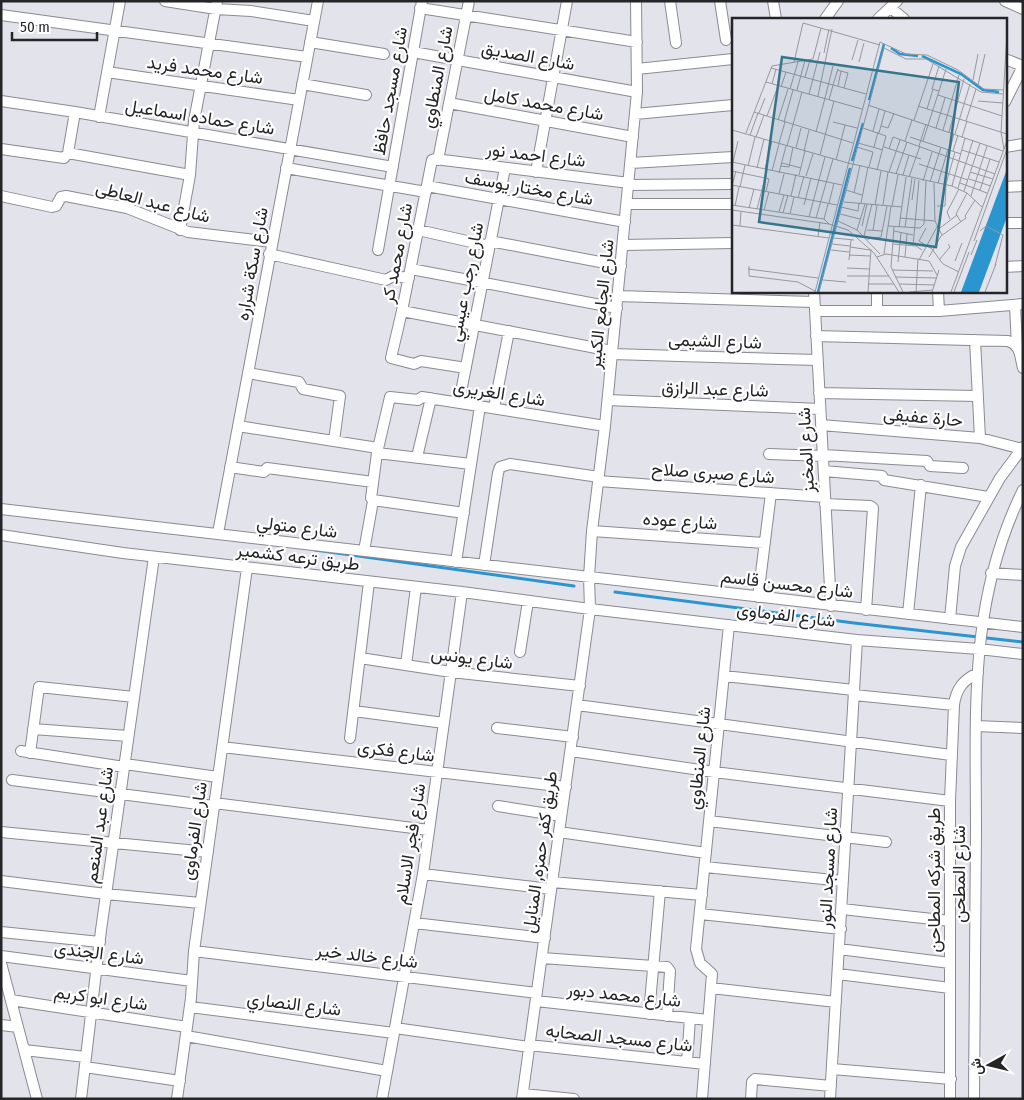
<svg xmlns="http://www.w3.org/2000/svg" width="1024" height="1100" font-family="'Fira Sans Condensed',Vazirmatn,sans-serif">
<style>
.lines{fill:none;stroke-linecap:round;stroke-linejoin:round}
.stream{stroke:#2a95cf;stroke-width:3}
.street-casing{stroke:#8a8a92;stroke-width:12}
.street{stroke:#fff;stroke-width:10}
.labels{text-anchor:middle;stroke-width:4.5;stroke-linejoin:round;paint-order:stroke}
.street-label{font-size:18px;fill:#252528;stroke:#fff}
.inset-river{fill:none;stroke:#2a95cf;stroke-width:2.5}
.inset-road{fill:none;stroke:#97979e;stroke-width:1}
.view{fill:#37758b;fill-opacity:0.15;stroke:#37758b;stroke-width:2.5}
.inset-edge{fill:none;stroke:#252528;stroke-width:2.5}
</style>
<rect width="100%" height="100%" fill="#e3e3ec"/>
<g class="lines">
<path class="stream" d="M315,550L574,586
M615,592L854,623L1023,642"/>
<g class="street-casing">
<path id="street" d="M165,1L216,9L251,11L314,21
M670,1L676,43
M720,1L726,40
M773,1L776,19
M1005,1L1023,9
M420,8L637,42
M891,8L904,19
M1,15L307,57
M825,19L838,1
M878,19L897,1
M310,42L384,54
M413,52L637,92
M1005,59L1023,66
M637,69L733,59
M107,72L299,100
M302,84L366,95
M1,101L75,112L393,167
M1005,102L1023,66
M449,103L633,137
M635,114L733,105
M99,117L120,1
M1005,147L1023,144
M1,149L64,158L68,153L75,112
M68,153L190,175
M438,160L469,1
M631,163L733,157
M286,168L426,192
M536,172L567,1
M629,185L733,184
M427,186L625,222
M1005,187L1023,186
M1,196L52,207L56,206L61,197L66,196L127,208L188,232L272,242
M627,204H733
M1005,223H1023
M180,230L190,175L194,121L217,1
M418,230L489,246
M490,241L621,266
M623,245L733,243
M378,250L422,1
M269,254L386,280L393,276L409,278
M1005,267L1023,266
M411,269L617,308
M814,291L831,606
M877,291V311
M938,291L939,311
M618,296L814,302
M1015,305L1017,346
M402,311L612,351
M815,311H939L1023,304
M816,336L1008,341C1021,345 1020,357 1023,368
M975,340L980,438
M612,354L817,360
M466,368L421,361L414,364L391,358L402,311L432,160L435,159L629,183
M248,373L299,382L303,389L340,396L334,441
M819,393L978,396
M608,400L820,409
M459,402L505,168
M494,408L509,331
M821,425L980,438L1022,449
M238,426L378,448
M377,453L471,464
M769,454L823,456
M823,455L927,461L930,466L963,468
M417,457L431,398
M230,467L264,472L267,468L373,482
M824,471L882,476L884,480L988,497
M598,481L825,497
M373,500L464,513
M825,504L870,506L873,508L866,610
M1,509L1023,627
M592,531L765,543
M218,533L318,1
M1,535L123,553L462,592L590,609L857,640L979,649L1023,654
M364,551L373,501L371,498L377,453L390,397L418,400L422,397L605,426
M456,562L480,406
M484,565L498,473L500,467L510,464L599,477
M991,573L1023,575
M758,597L771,493
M908,614L921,485
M950,619L955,566L961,547L1000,478L1023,447
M520,652L528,601
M360,658L451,672L580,686
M406,665L416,587
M724,676L854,690
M854,695L954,705
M577,705L951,755
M354,711L444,723
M976,726L1023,728
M497,728L573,737
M33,729L128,736
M350,738L369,582
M222,747L566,787
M21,751L124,767
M571,751L714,772L950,801
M30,753L39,687L134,697
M125,764L218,777
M12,780L214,806
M214,803L429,830
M498,806L561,816
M709,821L886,842
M1,832L208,852
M559,832L706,853
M705,867L843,881
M423,874L551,889
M1,881L106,894L200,903
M552,882L702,895
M842,909L950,921
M700,914L841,929
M414,923L545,938
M1,932L100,942
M839,949L950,963
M194,951L537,993
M1,956L192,981
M542,958L667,967L670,971L667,1016
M1,963L37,1099
M838,974L950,988
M711,988L836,1002
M11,1000L187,1027
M536,1001L708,1020
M190,1007L394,1033
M649,1014L660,891
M1,1025L18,1027
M395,1028L529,1047
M186,1036L387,1071
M529,1045L705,1064
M24,1050L86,1057
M687,1062L690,1018
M85,1067L180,1081
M832,1069L951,1079
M523,1094L574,1099
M81,1099L101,930L154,557
M177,1099L191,998L194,951L247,568
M382,1099L423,874L462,592
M522,1099L590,609L589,577L592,531L605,426L637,92L636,1
M702,1099L712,974L700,963L696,949L729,625
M751,1099L752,1082L755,1079L831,1086
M830,1099L857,640
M950,1099V801L954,705C956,689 963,680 978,673
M974,1099C975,1009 975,920 976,831C976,711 968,601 1023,490"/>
</g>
<use href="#street" class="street"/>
</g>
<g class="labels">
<g class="street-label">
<text transform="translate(528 56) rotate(10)" y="6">شارع الصديق</text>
<text transform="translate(205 70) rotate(8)" y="6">شارع محمد فريد</text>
<text transform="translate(437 77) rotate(-79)" y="6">شارع المنطاوي</text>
<text transform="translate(390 91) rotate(-80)" y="6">شارع مسجد حافظ</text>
<text transform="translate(544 104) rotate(10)" y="6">شارع محمد كامل</text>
<text transform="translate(200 117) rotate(9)" y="6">شارع حماده اسماعيل</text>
<text transform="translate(536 155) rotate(7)" y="6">شارع احمد نور</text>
<text transform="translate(529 188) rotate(10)" y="6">شارع مختار يوسف</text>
<text transform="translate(153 202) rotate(15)" y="6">شارع عبد العاطى</text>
<text transform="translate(397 253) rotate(-79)" y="6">شارع محمد كر</text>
<text transform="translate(252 264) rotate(-80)" y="6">شارع سكة شراره</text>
<text transform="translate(466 282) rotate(-79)" y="6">شارع رجب عيسي</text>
<text transform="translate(601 304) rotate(-84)" y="6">شارع الجامع الكبير</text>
<text transform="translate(715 341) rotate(2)" y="6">شارع الشيمى</text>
<text transform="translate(715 389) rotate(2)" y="6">شارع عبد الرازق</text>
<text transform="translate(499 393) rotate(9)" y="6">شارع الغريرى</text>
<text transform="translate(923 417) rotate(5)" y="6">حارة عفيفى</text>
<text transform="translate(806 450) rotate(-93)" y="6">شارع المخبز</text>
<text transform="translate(713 473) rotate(4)" y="6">شارع صبرى صلاح</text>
<text transform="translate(680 521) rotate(4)" y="6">شارع عوده</text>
<text transform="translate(297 527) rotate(7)" y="6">شارع متولي</text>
<text transform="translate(298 557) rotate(7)" y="6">طريق ترعه كشمير</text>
<text transform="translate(787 584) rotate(7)" y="6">شارع محسن قاسم</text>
<text transform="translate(786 615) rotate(7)" y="6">شارع الفرماوى</text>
<text transform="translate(472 658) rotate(7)" y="6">شارع يونس</text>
<text transform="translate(396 751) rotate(7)" y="6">شارع فكرى</text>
<text transform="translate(699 758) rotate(-84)" y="6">شارع المنطاوي</text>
<text transform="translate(99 825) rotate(-82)" y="6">شارع عبد المنعم</text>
<text transform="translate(194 831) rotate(-82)" y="6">شارع الفرماوى</text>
<text transform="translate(410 844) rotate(-81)" y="6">شارع فجر الاسلام</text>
<text transform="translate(540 852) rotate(-82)" y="6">طريق كفر حمزه, المنايل</text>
<text transform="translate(828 868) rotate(-87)" y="6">شارع مسجد النور</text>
<text transform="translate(959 874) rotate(-90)" y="6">شارع المطحن</text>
<text transform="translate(934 880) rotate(-90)" y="6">طريق شركه المطاحن</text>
<text transform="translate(99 953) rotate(7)" y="6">شارع الجندى</text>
<text transform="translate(367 956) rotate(7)" y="6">شارع خالد خير</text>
<text transform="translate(624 995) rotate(6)" y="6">شارع محمد دبور</text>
<text transform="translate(101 998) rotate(8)" y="6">شارع ابو كريم</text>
<text transform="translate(294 1004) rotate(7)" y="6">شارع النصاري</text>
<text transform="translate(619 1038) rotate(6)" y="6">شارع مسجد الصحابه</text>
</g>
</g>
<g transform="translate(732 18)">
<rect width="275" height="275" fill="#e3e3ec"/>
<path d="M275,151V199L247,274H229Z" fill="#2a95cf"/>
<path class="inset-river" d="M159,30L168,36L186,38M190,38L229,56L251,72L267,74M137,82L152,26M120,143L131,105M86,274L118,150"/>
<path class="inset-road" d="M92,35L97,11M120,42L126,22M62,44L71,5L148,27M127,44L132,25M207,48L200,71L207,73M39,50L134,76M105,52L116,55L112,70M73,59L78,42M241,62L246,36M34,64L130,91M40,66L44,51M101,67L106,51M246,67L253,36M106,68L109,53M49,69L54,54M58,71L66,44M65,72L73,42M77,76L88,34M206,77L270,98M86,78L100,11M93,80L101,48M97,82L101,67M246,83L271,85M136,87L271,133M186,88L275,116M195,91L201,71M22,94L121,125M27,95L33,80M35,98L46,68M46,102L56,71M182,102L201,46M234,103L244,71M52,104L61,72M101,104L125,110M149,108L156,110L162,95M131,110L154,118L145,152M204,110L213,80M0,112L116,145L220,168L235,175L250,189M211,112L227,57M141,113L147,91M84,114L93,80M217,114L232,61M14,115L40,48L81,41L89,10M147,115L153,93M223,116L238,66M18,117L26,95M24,119L32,97M178,119L229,136M230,119L235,103M173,123L180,102M191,123L214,51M47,125L53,104M126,125L151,132M55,128L70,74M187,128L194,106M125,129L141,134L137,149M142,129L146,114M152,129L189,141M64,130L69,110M157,131L161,119L263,156M218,131L222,116M272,131L269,114L275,16M230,132L267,144M72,133L77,112M221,133L226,117M88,137L102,83M104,142L113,107M0,144L110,167M1,144L6,123M50,145L69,150M187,146L236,162M16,148L23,119M49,148L57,149L61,129M25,150L32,121M33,151L40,123M0,153L33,160M40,153L47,126M157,154L168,122M238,154L261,161M47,155L54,128M164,156L175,124M67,157L73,133M171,157L177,137M74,158L81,136M177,159L188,128M33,160L37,161L34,173M237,161L259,168M191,163L200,134M198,164L209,129M202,165L203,203M206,165L216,131M228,165L255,175M0,167L105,187M0,168L4,153M220,168L233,120M8,169L13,147M226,170L241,122M114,172L130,177M248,172L258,141M232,173L248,125M122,175L128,147M47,176L52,156M59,178L64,156M239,178L255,128M66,180L72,158M180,182L183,161M112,184L170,189M97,185L102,165M129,185L136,149M0,187L92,201L97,206M72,187L79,160M143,187L149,153M151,187L156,154M3,188L7,169M160,188L166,157M205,188H213L214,166L223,134M109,189L126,193L127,185M17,190L22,171M25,191L33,160M0,192L97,206L116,212L142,235L167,274M32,192L37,174M47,194L52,177M51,195L56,177M58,196L62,179M108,196L128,201M77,199L93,139M84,200L101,141M168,200L203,203L210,217M234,200L233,198L243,182M92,201L96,186M218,201L215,194L227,171M106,203L125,212L148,236M229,204L224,196L235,175M0,207L97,220M8,208L9,193M130,208L135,186M156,208L188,210L192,206L194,163M162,209L159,249L171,274M167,209L174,159M173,209L180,160M194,210L187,223L200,231L211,246L227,254M208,210L225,197M125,212L133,186M135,212L150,213M141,212L145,187M162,213L181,217M248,213L254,208L271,217L263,248M132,218L140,186M86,219L88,204M102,220L122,222M135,221L149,219L155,188M242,223L275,131M100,226L118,228M161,226L184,228L190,232M181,228L187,162M118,229L138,232M99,232L117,234M152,236L159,188M117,237L138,238M239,237L245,222M145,239L154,236L197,243L205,257M173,239L175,216M197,239L209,218L234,200M117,242L119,222M187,242L206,207M207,242L218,229L216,226M223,243L230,225M166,244L169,215M17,248V258L66,264L83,273M115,250L137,251M16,251L86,260M160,252L201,253M115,258H136M136,258H157M163,259L205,260M91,262L114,264M136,266H162M167,266L203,267M83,274L148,24L174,36L195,37L226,52L252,71L272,72M87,274L152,30L174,41H194L249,74L271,76M136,274L139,231M177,274L201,272M184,274L186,241M200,274L207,252M219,274L275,123M222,274L237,234M253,274L264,246"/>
<path class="view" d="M50,39L227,64L204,229L27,204Z"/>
<rect width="275" height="275" class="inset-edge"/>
</g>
<rect width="1024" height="1100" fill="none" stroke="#252528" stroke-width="5"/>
<g transform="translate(989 1065) rotate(262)" stroke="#ffffff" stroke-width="4" paint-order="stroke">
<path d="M0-4L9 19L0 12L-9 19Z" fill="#252528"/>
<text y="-8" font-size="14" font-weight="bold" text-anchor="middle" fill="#252528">ش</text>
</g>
<path d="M12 32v8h85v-8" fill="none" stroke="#252528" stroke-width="2.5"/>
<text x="20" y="32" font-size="15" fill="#252528" stroke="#ffffff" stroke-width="4" paint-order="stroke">50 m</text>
</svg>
